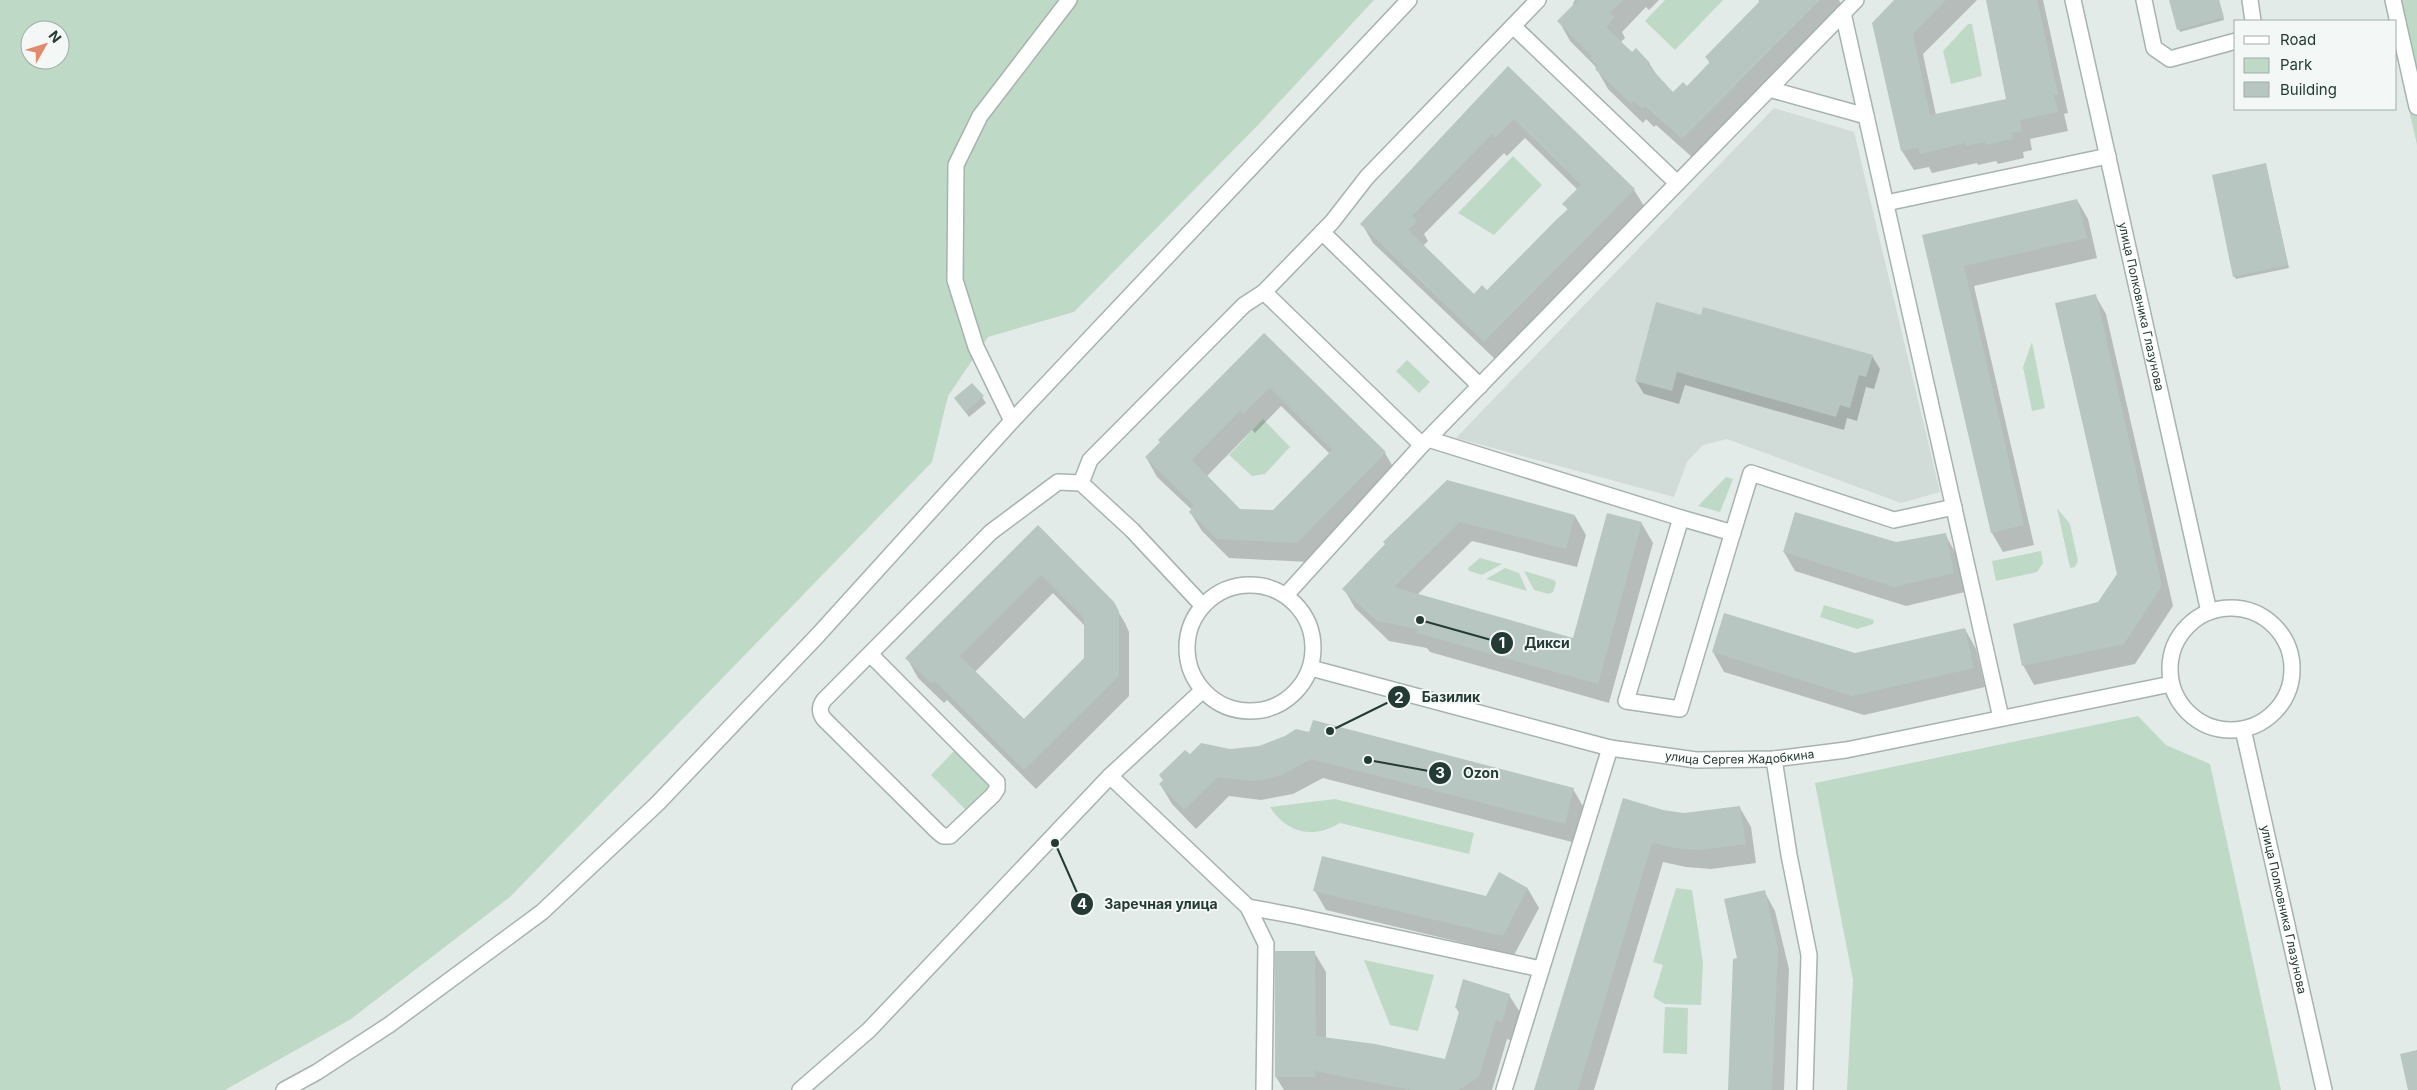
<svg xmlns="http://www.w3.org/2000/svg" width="2417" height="1090" font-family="Inter,sans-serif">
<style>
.built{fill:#d1dbd7}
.green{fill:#bedac6;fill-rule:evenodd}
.shadow{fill:#0003;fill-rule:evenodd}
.building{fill:#b8c6c1;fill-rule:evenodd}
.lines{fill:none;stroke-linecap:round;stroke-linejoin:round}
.minor-casing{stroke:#a6b3af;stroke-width:18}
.minor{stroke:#fff;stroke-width:15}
.labels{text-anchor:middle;stroke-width:4;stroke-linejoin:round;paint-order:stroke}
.street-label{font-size:12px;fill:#243b35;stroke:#f3f8f6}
.leader{fill:none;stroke:#243b35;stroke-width:2}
.callout-dot{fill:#243b35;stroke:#f3f8f6;stroke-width:2}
.mark-label{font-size:15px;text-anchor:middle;font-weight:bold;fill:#fff}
.callout-label{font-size:14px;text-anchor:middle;font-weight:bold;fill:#243b35;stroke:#f3f8f6;stroke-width:4;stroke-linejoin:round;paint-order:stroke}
</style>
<rect width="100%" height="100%" fill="#e3ebe8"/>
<path class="built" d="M1774,108L1854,132L1940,492L1901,503L1727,439L1703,445L1687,462L1674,497L1456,438Z"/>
<path class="green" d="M0,0H1374L1258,125L1074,312L988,337L948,396L932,462L510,897L351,1019L225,1090H0ZM30,30H60V60H30Z
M1665,0H1723L1675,50L1645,21Z
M2384,0H2417V145L2396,53V21H2389Z
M1968,24H1972L1982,76L1951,84L1943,51Z
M1513,156L1542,185L1494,235L1458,213Z
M2032,342L2045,408L2032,411L2023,367Z
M1407,360L1430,382L1419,393L1396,371Z
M1263,419L1290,447L1265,474L1252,476L1229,455Z
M1726,477L1733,479L1720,512L1698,506Z
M2057,508L2070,524L2078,561L2075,567L2070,568Z
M2041,551L2043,563L2037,572L1996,581L1992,561Z
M1480,558L1502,564L1482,575L1469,571L1468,568Z
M1505,568L1519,573L1527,591L1486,579Z
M1524,571L1554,580L1556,583L1553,592L1549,594L1534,590Z
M1824,605L1874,620L1873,624L1857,629L1820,617Z
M2138,716L2166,745L2210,764L2281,1090H1847L1853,980L1815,783Z
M954,751L990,787L967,811L931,775Z
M1335,799L1474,833L1469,854L1340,823C1314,839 1287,834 1270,807Z
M1676,888L1692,890L1703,963L1701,1005L1665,1004L1653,997L1663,965L1653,962Z
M1364,960L1434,975L1418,1031L1390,1025Z
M1665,1007L1688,1008L1687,1054L1663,1053Z"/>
<path class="shadow" d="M1575,0H1659L1649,10L1646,7L1622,32L1625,38L1620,43L1632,54L1649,63L1658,77L1673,93L1687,87L1710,64L1707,58L1759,4V0H1839L1843,7L1693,158L1656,125L1654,127L1646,119L1643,123L1608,89L1595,66L1570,41L1559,21L1574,6L1573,3Z
M1895,0H1977L1923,54L1936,115L2007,100L1987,0H2043L2068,113L2064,114L2068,131L2030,139L2032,150L2023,152L2024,158L1998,164L1996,161L1978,165L1977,163L1932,173L1929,167L1914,170L1902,151L1874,23Z
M2170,0H2219L2224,20L2180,32Z
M1508,68L1634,190L1646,209L1496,360L1373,243L1362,224ZM1525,138L1578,190L1564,204L1568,210L1487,292L1474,296L1423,246L1428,241L1424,234L1504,153L1507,156Z
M2266,165L2289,268L2236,279L2234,276Z
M2077,200L2088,219L2097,258L1974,286L2034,545L2003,552L1992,533L1923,236Z
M2095,295L2106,314L2173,606L2135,664L2034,685L2023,665L2098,603L2119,575Z
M1702,316L1872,356L1880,369L1874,389L1866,387L1857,421L1847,418L1844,430L1685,385L1679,404L1644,394L1636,381Z
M1264,334L1385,453L1396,472L1308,562L1229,558L1202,531L1190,512L1192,510L1157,477L1146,457ZM1281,406L1330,454L1273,511L1240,510L1207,476L1252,430L1255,433Z
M982,397L986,403L969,417L955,398Z
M1447,482L1575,516L1586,535L1577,567L1472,541L1417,595L1574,639L1608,514L1642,524L1653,543L1609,703L1430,652L1427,648L1389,641L1355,608L1344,589Z
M1038,527L1113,603L1125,623L1129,632V696L1036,789L947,700L944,703L918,678L907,658ZM1053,593L1085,626V659L1024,721L975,672Z
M1945,534L1956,554L1965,592L1906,606L1795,571L1784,552L1896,544Z
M1965,629L1976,649L1985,687L1864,715L1724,672L1713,652L1855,654Z
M1285,737L1573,789L1584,808L1576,843L1323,778L1293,794L1261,800L1229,796L1196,829L1172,804L1160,784L1164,781L1160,775L1189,756L1259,747Z
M1740,808L1751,827L1756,863L1711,869L1686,867L1663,862L1594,1090H1536L1662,811L1684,815Z
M1499,873L1528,889L1539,908L1514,955L1326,910L1315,891L1487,897Z
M1764,891L1775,911L1789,969L1784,1090H1729L1739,959Z
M1314,952L1326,972V1039L1446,1061L1460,1015L1456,1007L1509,995L1521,1014L1513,1041L1507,1039L1492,1090H1284L1276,1077Z"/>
<path class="building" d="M1578,0H1623L1610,13L1615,17L1606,27L1632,52L1636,48L1650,63L1648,65L1673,92L1683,82L1687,86L1710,62L1705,57L1761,0H1820L1682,139L1645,106L1642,109L1634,101L1631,104L1595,69L1598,66L1590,58L1592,56L1557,21Z
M1894,0H1946L1913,34L1930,115L2006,99L1986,0H2037L2058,94L2054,95L2058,112L2020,120L2022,131L2012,133L2013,139L1986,145L1985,142L1966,146L1965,143L1920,154L1918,148L1901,151L1872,23Z
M2169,0H2219L2224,17L2177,30Z
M1508,66L1635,189L1484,342L1360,224ZM1514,119L1581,185L1562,204L1568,209L1557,219L1487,290L1482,285L1474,294L1408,230L1417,221L1412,216L1492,134L1495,138Z
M2266,163L2288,265L2233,277L2212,175Z
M2077,199L2087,238L1964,266L2024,525L1991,533L1922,235Z
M2096,294L2162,586L2124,644L2022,666L2013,624L2098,602L2117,574L2055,303Z
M1656,302L1701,315L1703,307L1873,355L1866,377L1859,375L1850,408L1840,405L1836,417L1677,372L1672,391L1635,381Z
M1264,333L1386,452L1297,543L1217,539L1189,512L1194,506L1145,457L1160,442L1158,440ZM1270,388L1332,450L1273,510L1240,509L1192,460L1240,411L1243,414Z
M972,383L984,396L965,412L954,398Z
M1447,480L1575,515L1566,549L1460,522L1394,587L1573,638L1607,513L1642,522L1598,684L1417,633L1418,629L1377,621L1342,589L1385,544L1383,542Z
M1795,512L1896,542L1946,533L1954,573L1894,587L1783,552Z
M1038,525L1114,602L1119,611V676L1024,770L935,681L932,684L905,658ZM1041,575L1084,618V658L1024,719L960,656Z
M1724,613L1855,653L1965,628L1974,668L1852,696L1712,652Z
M1313,720L1574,788L1565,824L1311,759L1282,775L1266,779L1250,781L1218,777L1184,810L1159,784L1163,780L1159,775L1185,750L1190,754L1201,743L1230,749L1259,746L1285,736L1296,729L1309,732Z
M1623,798L1663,810L1684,813L1740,806L1746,844L1699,850L1674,848L1652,843L1578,1090H1534Z
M1322,856L1486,896L1499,872L1528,888L1503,936L1313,891Z
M1765,890L1778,949L1772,1090H1728L1733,959L1737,958L1724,899Z
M1275,951H1315L1316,1036L1375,1044L1445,1059L1460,1009L1455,1008L1463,979L1510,994L1502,1022L1496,1020L1479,1077L1459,1090H1411L1315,1071V1077H1275Z
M2417,1050V1090H2408L2400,1054Z"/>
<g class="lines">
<g class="minor-casing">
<g id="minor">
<path id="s1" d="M2073,0L2209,612"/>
<path d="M2144,0L2154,48L2170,59L2236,41"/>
<path d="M2250,0L2253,21"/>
<path d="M2393,0L2417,107"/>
<path d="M1843,13L2001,718"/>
<path d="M1513,26L1677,183"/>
<path d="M1769,89L1866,116"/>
<path d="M1886,203L2108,156"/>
<path d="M1322,232L1480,386"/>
<path d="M1264,292L1422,445"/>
<path d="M1012,421L976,347L955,280L956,165L980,116L1069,0"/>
<path d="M1428,439L1681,518"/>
<path d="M1081,483L1090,460L1244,305L1264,292L1332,222L1367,177L1538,0"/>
<path d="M1733,533L1681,518L1626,701L1680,709L1729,545L1751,473L1894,520L1954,507"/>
<circle cx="1250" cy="648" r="63"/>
<path d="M1286,595L1422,445L1856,0"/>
<circle cx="2231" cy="669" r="61"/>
<path d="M870,654L997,782V789L993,795L950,836H943L938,832L824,719C819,712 819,707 824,700L991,532L1058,482L1081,483L1132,530L1203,606"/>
<path id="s2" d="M1311,668L1610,748L1696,760L1774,759L1846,750L2171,684"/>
<path id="s3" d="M2243,729L2324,1090"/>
<path d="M1774,759L1789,855L1809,955L1805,1090"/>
<path d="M1110,776L1248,907L1266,944L1264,1090"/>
<path d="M1248,907L1296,916L1541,969"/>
<path d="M284,1090L317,1072L389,1025L542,912L658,803L818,635L1012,421L1409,0"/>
<path d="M800,1090L869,1030L1110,776L1203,690"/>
<path d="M1504,1090L1610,748"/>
</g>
</g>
<use href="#minor" class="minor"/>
</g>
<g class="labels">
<g class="street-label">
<text dy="4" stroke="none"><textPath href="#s1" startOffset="314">улица Полковника Глазунова</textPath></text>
<text dy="4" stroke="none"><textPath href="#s2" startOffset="440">улица Сергея Жадобкина</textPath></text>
<text dy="4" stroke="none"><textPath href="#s3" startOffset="185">улица Полковника Глазунова</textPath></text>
</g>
</g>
<path class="leader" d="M1420 620L1502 643M1330 731L1399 697M1368 760L1440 773M1055 843L1082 904"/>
<g class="callout-dot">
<circle cx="1420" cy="620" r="5"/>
<circle cx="1330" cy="731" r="5"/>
<circle cx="1368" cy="760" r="5"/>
<circle cx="1055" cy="843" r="5"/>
<circle cx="1502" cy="643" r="12"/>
<circle cx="1399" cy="697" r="12"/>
<circle cx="1440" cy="773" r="12"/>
<circle cx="1082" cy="904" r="12"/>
</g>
<g class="mark-label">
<text x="1502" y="648">1</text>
<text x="1399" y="703">2</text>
<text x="1440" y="778">3</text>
<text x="1082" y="909">4</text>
</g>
<g class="callout-label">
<text x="1547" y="648">Дикси</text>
<text x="1451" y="702">Базилик</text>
<text x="1481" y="778">Ozon</text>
<text x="1161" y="909">Заречная улица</text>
</g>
<rect x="2234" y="20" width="162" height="90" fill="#f3f8f6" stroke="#a0aca9"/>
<rect x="2244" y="36" width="25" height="8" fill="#ffffff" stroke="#a0aca9"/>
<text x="2280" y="45" font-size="15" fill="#243b35">Road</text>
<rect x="2244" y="58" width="25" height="15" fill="#bedac6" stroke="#a0aca9"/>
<text x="2280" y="70" font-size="15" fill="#243b35">Park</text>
<rect x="2244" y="82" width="25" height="15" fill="#b8c6c1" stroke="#a0aca9"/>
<text x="2280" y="95" font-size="15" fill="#243b35">Building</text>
<g transform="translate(45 45) rotate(51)"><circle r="24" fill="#f3f8f6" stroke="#a0aca9"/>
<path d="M0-4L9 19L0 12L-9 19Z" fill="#e48a68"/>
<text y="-8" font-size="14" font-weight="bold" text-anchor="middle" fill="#243b35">N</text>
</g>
</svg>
